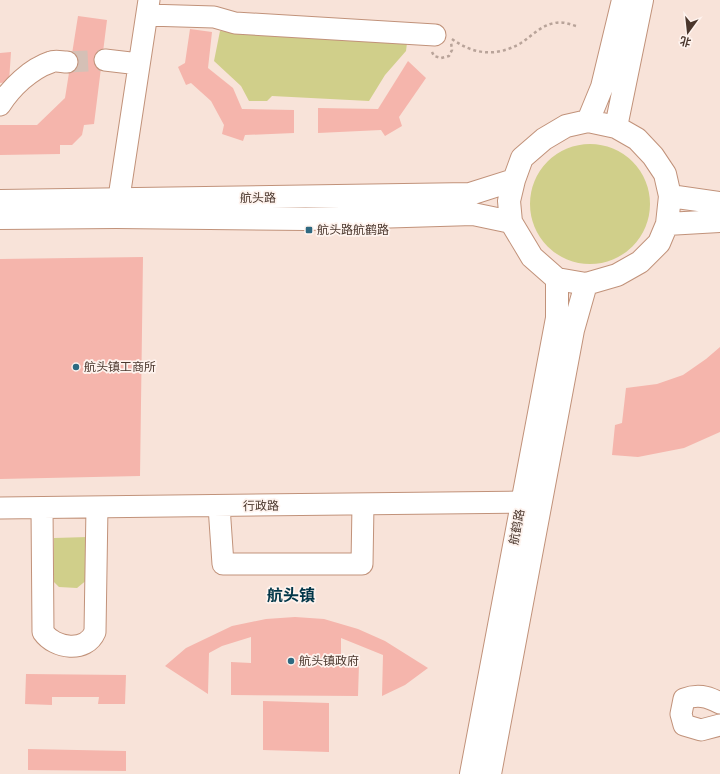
<svg xmlns="http://www.w3.org/2000/svg" width="720" height="774" font-family="'PT Serif','Noto Sans SC',serif">
<style>
.green{fill:#d0cf8a}
.building{fill:#f5b5ac}
.lines{fill:none;stroke-linecap:round;stroke-linejoin:round}
.minor-tunnel{stroke:#d5c0b6;stroke-width:21;stroke-dasharray:21 10;stroke-linecap:butt}
.minor-casing{stroke:#c1927a;stroke-width:23}
.major-casing{stroke:#c1927a;stroke-width:24}
.path{stroke:#b8a399;stroke-width:2.5;stroke-dasharray:3 3;stroke-linecap:butt}
.minor{stroke:#fff;stroke-width:21}
.major{stroke:#fff;stroke-width:22}
.poi-dot{fill:#2e6981;stroke:#fef3ee;stroke-width:1.5}
.labels{text-anchor:middle;stroke-width:3.5;stroke-linejoin:round;paint-order:stroke}
.street-label{font-size:12px;fill:#4a362c;stroke:#fef3ee}
.poi-label{font-size:12px;fill:#4a362c;stroke:#fef3ee;text-anchor:start}
.district-label{font-size:16px;font-weight:bold;fill:#013648;stroke:#fef3ee}
</style>
<rect width="100%" height="100%" fill="#f8e3d9"/>
<path class="green" d="M220,31L407,43L406,51L385,75L369,101L272,96L267,101H249L241,86L214,61Z
M530 204a60 60 0 1 1 120 0a60 60 0 1 1-120 0Z
M88,537V579L77,588L59,587L53,581L54,538Z"/>
<path class="building" d="M78,16L107,20L94,124L84,125L82,135L72,145H60V154L0,155V125H37L65,98Z
M190,29L212,32L208,68L233,88L242,109L294,110V133L245,135L243,141L222,134L224,125L211,101L191,83L186,85L178,67L185,63Z
M11,52L9,82L0,83V53Z
M408,61L426,78L399,117L402,126L385,136L381,130L318,133V108L378,109Z
M143,257L140,476L0,479V259Z
M720,347V432L684,448L638,457L612,455L615,425L622,423L626,388L657,384L683,375L706,359Z
M295,617L324,619L358,629L385,641L428,668L405,685L382,696L383,655L341,638V662L359,664L358,696L231,695V662L251,663V637L222,646L209,653L208,694L165,666L186,648L232,626L266,619Z
M26,674L126,675L125,704H98L99,697H52V705L25,704Z
M263,701L329,703V752L263,750Z
M28,749L126,751V771L28,770Z"/>
<g class="lines">
<path class="minor-tunnel" d="M67,62L105,60"/>
<g class="minor-casing">
<path id="minor" d="M147,15L214,17L235,23L435,35
M105,60L139,64
M0,105C11,88 30,69 51,62C55,60 62,62 67,62
M116,217L149,0
M219,506L223,564H362L363,505
M0,508L522,502
M42,508L43,632C55,649 86,653 95,632L97,507
M720,703C707,696 697,694 684,699L681,714L684,725L701,730L720,725"/>
</g>
<g class="major-casing">
<path id="major" d="M588,121L616,127L637,139L653,156L665,174L670,196L667,224L659,243L640,262L617,275L586,284L557,279L532,257L511,222L509,201L514,180L522,158L544,139L566,126Z
M588,121L602,87L623,0
M616,127L642,0
M670,196L720,203
M0,201L470,194L514,180
M0,218L116,217L306,219L473,214L511,222
M667,224L720,221
M471,774L557,318V279
M490,774L573,330L586,284"/>
</g>
<path class="path" d="M452,39C474,55 497,57 521,43C532,36 541,25 555,23C562,21 569,24 576,26
M432,52L434,56L441,58L449,56L452,50L451,42"/>
<use href="#minor" class="minor"/>
<use href="#major" class="major"/>
</g>
<g class="poi-dot">
<rect x="305" y="226" width="8" height="8" rx="2"/>
<circle cx="76" cy="367" r="4"/>
<circle cx="291" cy="661" r="4"/>
</g>
<g class="labels">
<g class="street-label">
<text transform="translate(258 198) rotate(-1)" y="4">航头路</text>
<text transform="translate(261 506) rotate(-1)" y="4">行政路</text>
<text transform="translate(517 527) rotate(-79)" y="4">航鹤路</text>
</g>
<g class="poi-label">
<text x="317" y="234">航头路航鹤路</text>
<text x="84" y="371">航头镇工商所</text>
<text x="299" y="665">航头镇政府</text>
</g>
<g class="district-label">
<text x="291" y="601">航头镇</text>
</g>
</g>
<g transform="translate(688 32) rotate(195)" stroke="#fef3ee" stroke-width="3" paint-order="stroke">
<path d="M0-3L7 15L0 10L-7 15Z" fill="#4a362c"/>
<text y="-6" font-size="11" font-weight="bold" text-anchor="middle" fill="#4a362c">北</text>
</g>
</svg>
